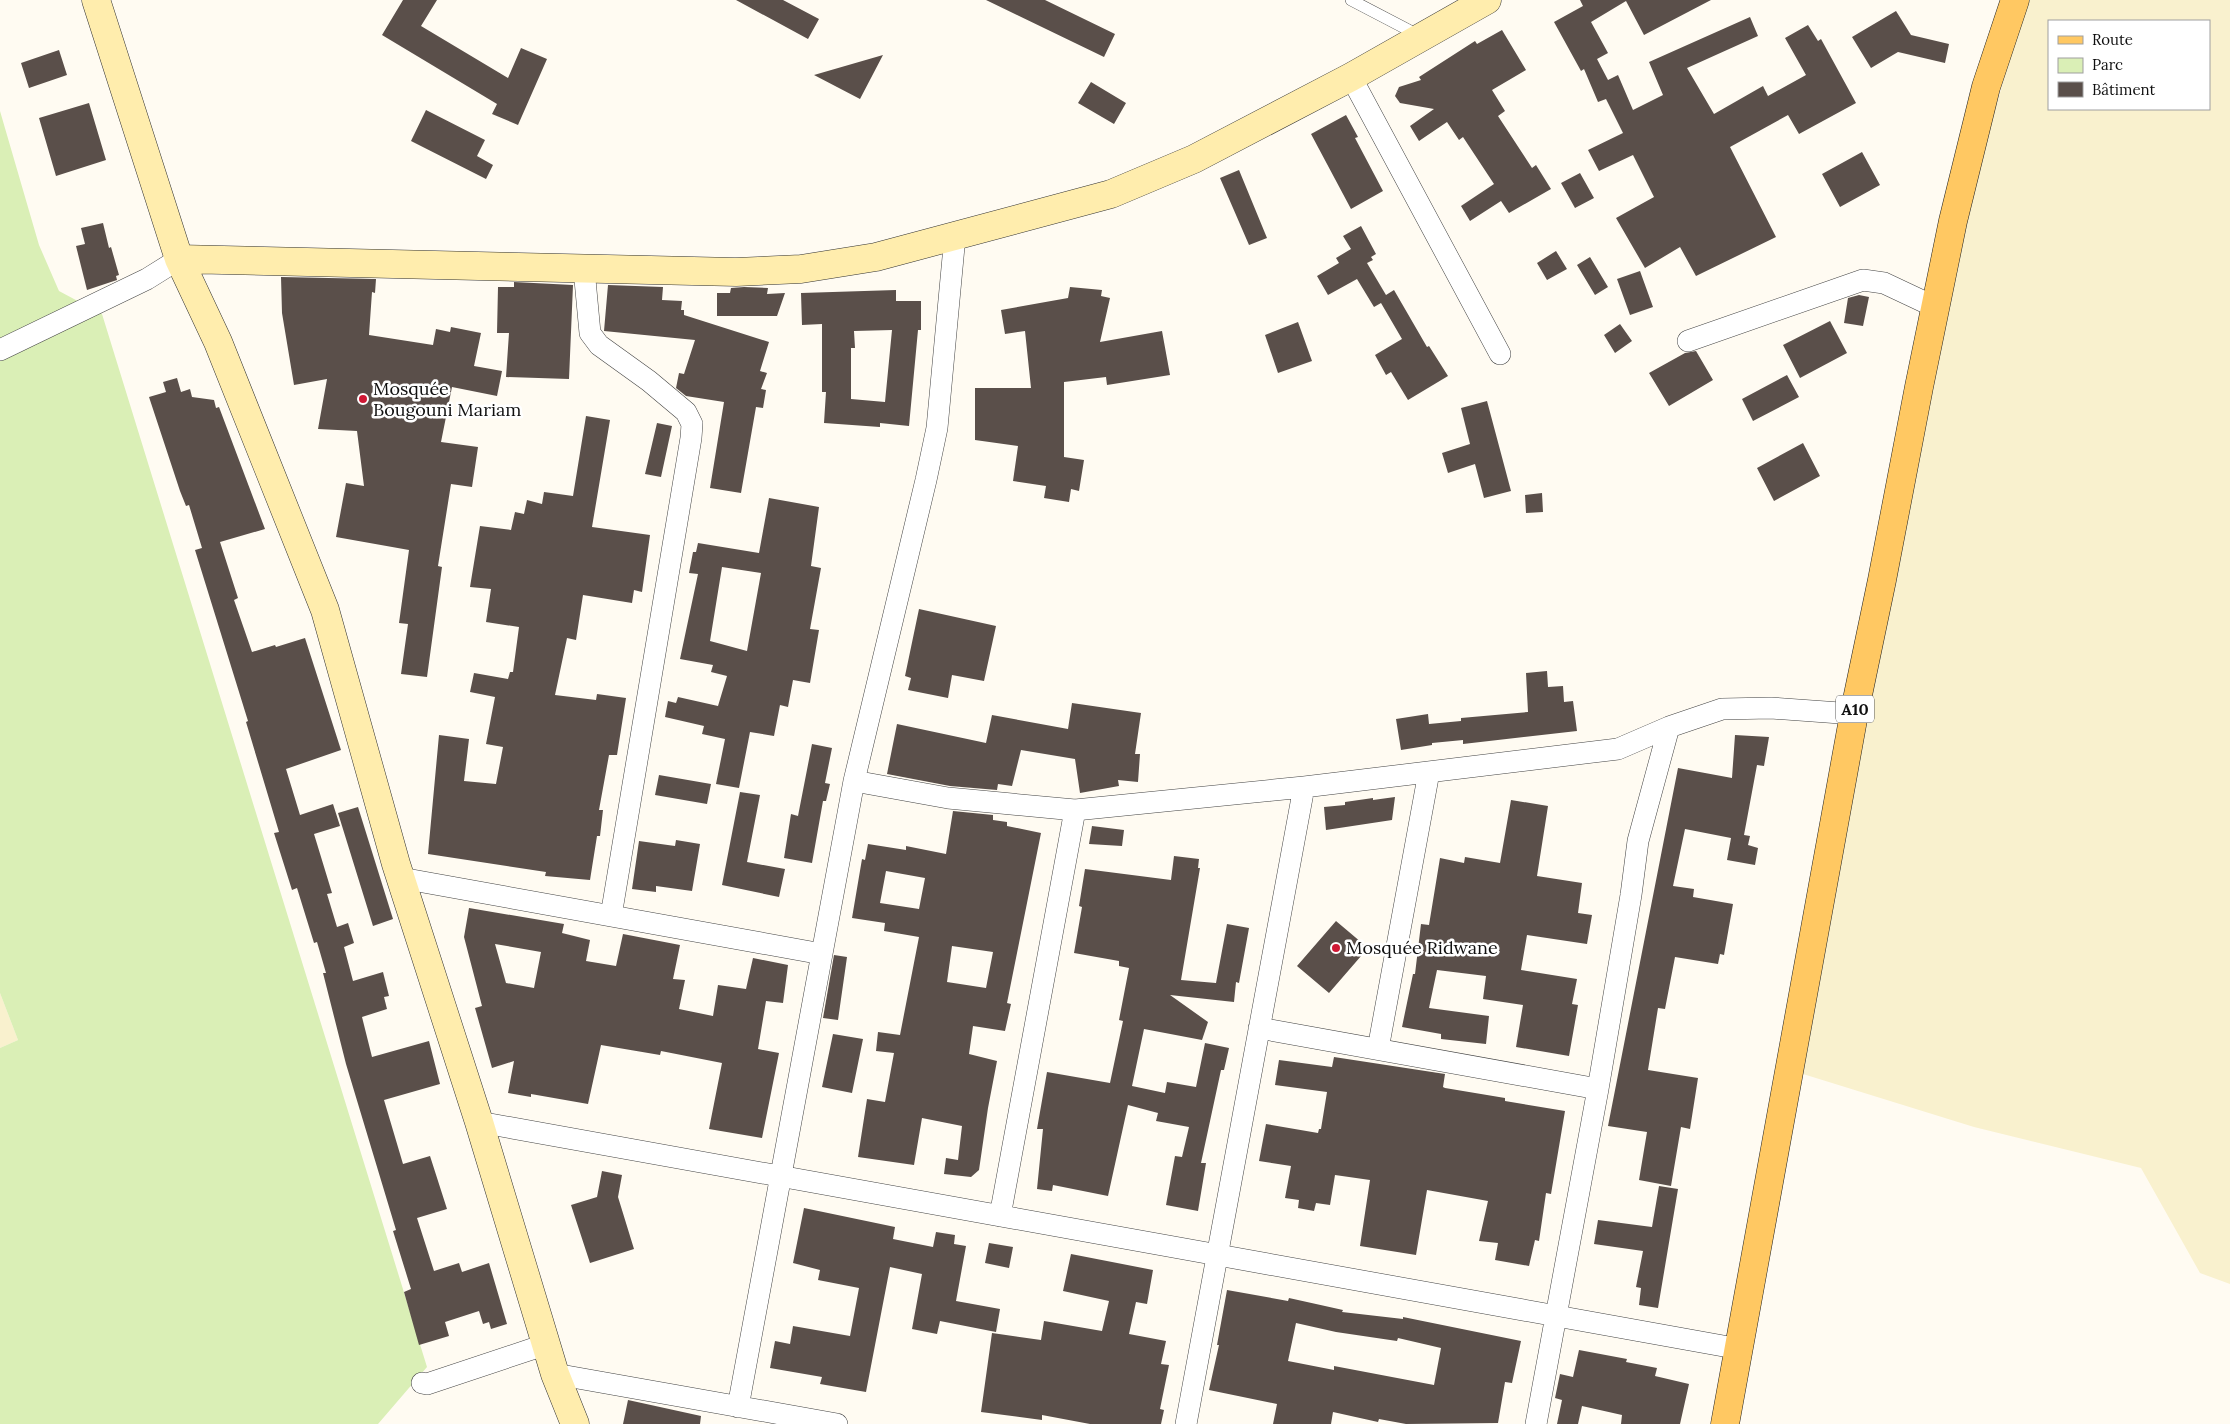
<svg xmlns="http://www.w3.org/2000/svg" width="2230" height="1424" font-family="Lora,serif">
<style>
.farmland{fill:#f9f1ce;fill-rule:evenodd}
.green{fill:#daefb6}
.building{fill:#5a4f4a;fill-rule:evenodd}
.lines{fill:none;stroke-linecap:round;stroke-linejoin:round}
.lane-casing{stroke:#434343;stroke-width:12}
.street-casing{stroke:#434343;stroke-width:22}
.secondary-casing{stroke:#323232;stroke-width:29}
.primary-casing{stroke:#212121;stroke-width:29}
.lane{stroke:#fff;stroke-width:11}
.street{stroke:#fff;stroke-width:21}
.secondary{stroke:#ffedad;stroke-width:28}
.primary{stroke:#ffc862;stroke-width:28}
.poi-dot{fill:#cf1834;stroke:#fff;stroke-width:2}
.labels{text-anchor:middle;stroke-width:5;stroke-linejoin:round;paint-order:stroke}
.shield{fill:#fff;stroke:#585858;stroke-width:1}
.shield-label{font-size:16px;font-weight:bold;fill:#101010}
.poi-label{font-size:18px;fill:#101010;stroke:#fff;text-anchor:start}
</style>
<rect width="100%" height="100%" fill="#fffbf2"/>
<path class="farmland" d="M2027,0H2230V1284L2200,1273L2141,1168L1974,1127L1803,1074L1863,741L1970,196ZM2049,21H2209V109H2049Z
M0,993L18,1040L0,1048Z"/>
<path class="green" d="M0,111L39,245L59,291L102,314L427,1367L378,1424H0V1048L18,1040L0,993Z"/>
<path class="building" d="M403,0H437L421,26L508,78L521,48L547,59L518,125L492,114L497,104L382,35Z
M736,0H783L819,19L808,39Z
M986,0H1045L1115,34L1104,57Z
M1580,0H1711L1644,35L1626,1L1591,22L1608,53L1597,59L1608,80L1618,75L1633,110L1663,95L1649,62L1750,17L1758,36L1687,68L1714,114L1763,86L1768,96L1806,75L1785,38L1808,25L1818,41L1821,39L1856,103L1799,134L1788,115L1730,147L1776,237L1696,276L1680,247L1645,268L1616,218L1654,197L1633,155L1599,171L1588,150L1623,133L1606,99L1598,102L1584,69L1581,71L1554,22L1583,6Z
M1896,11L1911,35L1949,44L1945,63L1898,52L1871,68L1852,37Z
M1502,30L1526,70L1492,90L1505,111L1498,116L1532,168L1536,165L1551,189L1509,213L1501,201L1470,221L1461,206L1494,184L1463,137L1459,140L1447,122L1419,141L1410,126L1434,109L1400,103L1395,96L1399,87L1421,80L1419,77L1475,41L1477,44Z
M59,50L67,75L29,88L21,63Z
M883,55L860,99L814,75Z
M1091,82L1126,103L1114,124L1078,103Z
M89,103L106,160L56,176L39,118Z
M426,110L485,140L477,156L493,165L486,179L411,141Z
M1346,115L1358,137L1355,138L1383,191L1351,209L1311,134Z
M1862,152L1880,185L1840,207L1822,174Z
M1239,170L1267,238L1249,245L1220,178Z
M1580,173L1594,198L1575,208L1561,183Z
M103,223L109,248L111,247L119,275L116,276L117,280L87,290L76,246L85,244L81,228Z
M1361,226L1376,254L1371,257L1373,260L1367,263L1386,295L1394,290L1427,347L1429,346L1448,376L1408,400L1391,372L1386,375L1375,355L1402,339L1381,303L1374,307L1357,279L1328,295L1317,276L1339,263L1336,258L1351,249L1343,236Z
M1556,251L1567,269L1547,280L1537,263Z
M1590,257L1608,287L1595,295L1577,265Z
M1640,271L1653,307L1630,315L1617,279Z
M281,277L376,279L375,293L372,292L369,335L433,345L436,329L450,332L451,327L481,333L474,366L502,371L497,396L452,387L441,442L478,447L472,487L451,484L438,566L442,567L427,677L401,674L408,624L399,623L409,550L336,537L346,483L364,486L357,431L318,429L327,379L294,385L282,313Z
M514,282L573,285L569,379L506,377L509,333H497L498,287H514Z
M608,285L663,287L662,300L682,301L681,310H684V315L769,342L760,371L767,373L761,389L766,390L763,408L756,407L741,493L710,488L724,402L686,396L676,388L679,373L684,374L695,340L604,331Z
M744,287L768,288L767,294L785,293L777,316H717V293H730L731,288Z
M1070,287L1102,290L1101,296L1110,298L1100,342L1162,331L1170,375L1107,385L1106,377L1064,382V457L1084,460L1079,491L1071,489L1069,502L1044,498L1046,486L1013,481L1018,446L975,440V388H1031L1025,331L1005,334L1001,310L1068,298Z
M896,290V301H921V330H918L909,426L880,423V427L824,423L826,392H822V324L802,325L801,293ZM892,330L885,402L851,399V348H855L854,331Z
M1859,295L1869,297L1863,326L1844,323L1848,298Z
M1830,321L1847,353L1800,378L1783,345Z
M1298,322L1312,361L1278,373L1265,335Z
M1620,324L1632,341L1615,353L1604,335Z
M1696,351L1713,380L1669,406L1649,373L1685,353Z
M1787,375L1799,397L1753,421L1742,399Z
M177,378L181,392L190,389L192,397L214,400L216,408L219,407L265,529L220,542L238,598L234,600L252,652L275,645L276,647L305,638L341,750L286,769L300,815L333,804L340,826L314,834L332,893L327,894L337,927L348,923L354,943L344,947L353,981L383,972L389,996L384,997L387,1009L362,1017L372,1057L429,1041L440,1084L384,1100L403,1164L430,1156L447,1209L417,1218L434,1271L459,1263L462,1272L489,1263L507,1324L491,1329L489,1322L483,1324L479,1311L445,1322L449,1336L419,1345L404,1292L411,1289L393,1231L396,1230L346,1064L323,973H326L317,942L314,943L297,888L292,890L274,833L279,832L246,722L248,721L195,550L202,548L189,505L186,506L180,491L149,397L166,392L163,382Z
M1487,401L1511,491L1484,498L1475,464L1448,473L1442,453L1470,444L1461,408Z
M586,416L610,420L592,527L650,535L642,592L634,590L632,603L583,595L576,640L567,638L555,695L596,700L597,694L626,698L617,755H609L599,810H603L600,836H597L590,880L545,876L546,872L428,854L439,735L469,739L464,781L496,784L503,747L486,744L495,697L470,692L474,673L508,679L510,672H513L519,627L486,622L491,589L470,587L480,526L511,530L515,512L524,514L527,500L542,504L544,492L573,496Z
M657,423L672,426L661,477L645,474Z
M1803,443L1820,476L1774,501L1757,468Z
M1542,493L1543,512L1526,513L1525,495Z
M769,498L819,507L811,566L821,568L810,629L819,630L810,683L793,680L788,707L780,705L774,736L750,732L739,788L716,784L725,739L702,734L704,726L665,717L668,701L676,703L678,697L718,706L727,676L711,672L713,665L680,659L698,574L689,573L693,552H696L698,543L759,553ZM722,567L761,573L747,651L710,641Z
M919,609L996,626L984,681L952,675L948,698L908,690L911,678L905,676Z
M1547,671L1548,687L1563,686L1564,702L1573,701L1577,731L1463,744V740L1432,743V745L1401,750L1396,719L1428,714L1429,724L1461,721V718L1528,712L1526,673Z
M1072,703L1141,713L1135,754H1140L1138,782L1118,780L1119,786L1080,793L1075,759L1021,750L1012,786L998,784L997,790L950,786L887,774L897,724L986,743L992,715L1068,729Z
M1735,735L1769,737L1764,766L1757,765L1744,835L1750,836L1748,845L1758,848L1755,865L1727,860L1731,838L1685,829L1673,886L1694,889L1693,897L1733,904L1724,955L1720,954L1718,964L1675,957L1665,1009L1658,1008L1648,1070L1698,1078L1690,1129L1681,1127L1671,1186L1639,1180L1647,1132L1608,1126L1678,768L1732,778Z
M812,744L832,748L825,783L830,784L826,801H823L812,863L784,858L791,814L798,816Z
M659,775L711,784L707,804L655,795Z
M740,792L760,795L747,862L785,869L779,897L722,885Z
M1395,797L1392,820L1326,830L1324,807L1345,805V802L1373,798V800Z
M1511,800L1548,806L1537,876L1582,883L1578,913L1592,915L1587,944L1527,935L1521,970L1577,979L1572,1004L1578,1005L1569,1056L1516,1047L1523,1005L1483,999L1486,976L1437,970L1429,1008L1489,1016L1486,1044L1441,1039V1034L1402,1027L1413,974H1415L1421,924L1429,925L1440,858L1464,863L1465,857L1500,863Z
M358,807L393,919L373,926L338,813Z
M953,811L993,815V820L1007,822V826L1041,833L1007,1003L1011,1004L1005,1031L973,1026L969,1054L997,1061L988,1108L979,1170L971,1177L944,1174L946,1158L958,1160L962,1126L922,1118L914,1165L858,1157L867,1099L885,1102L894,1053L876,1051L878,1032L900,1035L919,937L884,931L885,923L852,918L862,859L865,860L868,844L906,850V846L946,854ZM886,871L925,878L919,909L880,903ZM952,946L993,952L986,988L947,982Z
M1092,826L1124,830L1122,846L1089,844Z
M676,840L700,844L692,891L656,886V892L632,889L639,841L675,846Z
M1174,856L1199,859L1198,868H1200L1181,980L1216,983L1227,924L1249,928L1239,983L1236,982L1234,1002L1170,995L1208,1022L1202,1040L1144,1029L1132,1086L1165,1093L1167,1082L1196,1087L1205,1043L1229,1048L1224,1070H1221L1201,1163H1206L1198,1211L1166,1205L1175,1156L1182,1157L1189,1127L1156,1121L1158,1113L1128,1105L1108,1196L1053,1185L1052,1191L1037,1189L1043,1129H1037L1047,1072L1110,1083L1123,1021L1119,1020L1129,968L1119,966V961L1074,953L1082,907L1079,906L1085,869L1171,880Z
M469,908L564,924L562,933L590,940L586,961L616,966L623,934L680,945L673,979L685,980L679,1009L713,1016L718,985L746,989L753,958L788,965L783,1003L766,1001L758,1049L779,1053L762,1138L709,1129L722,1063L661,1051L660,1055L601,1045L588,1104L531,1094V1097L508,1093L514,1061L492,1068L475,1008L482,1006L464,937ZM495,944L541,952L534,988L506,983Z
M1336,921L1368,948L1329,993L1297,966Z
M834,955L847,957L838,1020L823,1018Z
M833,1034L863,1039L852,1093L822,1087Z
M1334,1057L1445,1074L1443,1087L1445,1088L1505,1098V1101L1565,1111L1551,1194L1546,1193L1539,1241L1535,1240L1529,1266L1495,1260L1498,1243L1479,1241L1488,1201L1427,1190L1416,1255L1360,1246L1370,1180L1335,1175L1330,1205L1316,1203L1314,1211L1298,1208L1299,1200L1285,1198L1291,1166L1259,1161L1266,1124L1318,1133L1319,1129H1321L1327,1092L1275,1085L1279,1060L1332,1067Z
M602,1171L622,1175L618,1197L634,1249L590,1263L571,1205L597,1197Z
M1659,1186L1678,1189L1658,1308L1639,1305L1641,1288L1636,1287L1643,1251L1594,1244L1598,1220L1652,1227Z
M804,1208L895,1227L893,1239L933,1247L936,1232L955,1235L954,1244L966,1246L956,1301L1000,1309L996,1332L940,1321L937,1334L912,1329L922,1274L890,1267L866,1392L820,1384L822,1377L770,1368L775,1341L790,1344L793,1326L850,1336L859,1288L818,1280L820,1270L793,1263Z
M989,1243L1013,1247L1009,1268L985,1263Z
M1071,1254L1153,1270L1147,1304L1136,1302L1129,1334L1166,1341L1161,1364L1169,1365L1160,1409L1164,1410L1161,1424H1090L1042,1415V1420L981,1412L992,1333L1041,1340L1044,1321L1102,1331L1109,1301L1063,1291Z
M1227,1290L1288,1301L1289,1298L1343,1310L1342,1312L1403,1319V1317L1521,1341L1512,1383L1505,1382L1498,1423L1406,1424L1379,1419L1378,1422L1333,1412L1331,1424H1273L1277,1404L1209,1390L1219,1345H1217ZM1296,1323L1336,1332L1397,1341L1398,1338L1441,1348L1434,1385L1334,1366V1370L1288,1361Z
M1579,1350L1627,1359L1626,1362L1657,1368L1655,1376L1689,1384L1680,1424H1621L1622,1415L1582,1406L1578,1424H1557L1562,1400L1555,1398L1560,1374L1573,1377Z
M628,1400L701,1416L700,1424H623Z"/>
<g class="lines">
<g class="lane-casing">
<path id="lane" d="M1351,0L1420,36"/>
</g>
<g class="street-casing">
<path id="street" d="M1351,77L1500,354
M584,269L590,333L599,345L649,381L686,412L692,424L691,438L611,916
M1688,341L1863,280L1884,283L1935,307
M0,350L147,279L179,259
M854,781L948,798L1075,810L1304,787L1618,749L1669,727L1722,709L1771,708L1854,714
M401,878L822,954
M1259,1028L1598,1089
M1378,1049L1429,772
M479,1122L1740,1349
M1000,1216L1075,810
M555,1374L837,1424
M422,1383L427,1384L547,1344
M738,1407L854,781L926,480L937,428L955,236
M1186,1424L1304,787
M1536,1424L1598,1089L1631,895L1638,841L1669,727"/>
</g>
<g class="secondary-casing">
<path id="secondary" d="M96,0L179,259L218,342L325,610L396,864L479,1122L555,1374L575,1424
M179,259L736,272L801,269L876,257L1111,194L1194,159L1351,77L1487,0"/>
</g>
<g class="primary-casing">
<path id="primary" d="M1725,1424L1854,714L1882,580L1919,387L1953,221L1986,87L2015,0"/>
</g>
<use href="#lane" class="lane"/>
<use href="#street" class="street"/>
<use href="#secondary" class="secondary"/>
<use href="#primary" class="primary"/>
</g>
<g class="poi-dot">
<circle cx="363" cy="399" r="5"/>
<circle cx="1336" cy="948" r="5"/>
</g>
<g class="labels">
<rect class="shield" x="1836" y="695.5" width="38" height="27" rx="4"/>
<g class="shield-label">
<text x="1855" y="715">A10</text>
</g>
<g class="poi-label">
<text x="373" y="395">Mosquée<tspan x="373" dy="21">Bougouni Mariam</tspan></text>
<text x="1346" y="954">Mosquée Ridwane</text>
</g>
</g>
<rect x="2048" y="20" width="162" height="90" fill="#ffffff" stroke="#9f9f9f"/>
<rect x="2058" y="36" width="25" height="8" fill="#ffc862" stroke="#9f9f9f"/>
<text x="2092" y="45" font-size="15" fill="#101010">Route</text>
<rect x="2058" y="58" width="25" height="15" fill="#daefb6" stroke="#9f9f9f"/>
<text x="2092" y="70" font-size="15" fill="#101010">Parc</text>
<rect x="2058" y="82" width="25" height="15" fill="#5a4f4a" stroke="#9f9f9f"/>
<text x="2092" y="95" font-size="15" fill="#101010">Bâtiment</text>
</svg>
